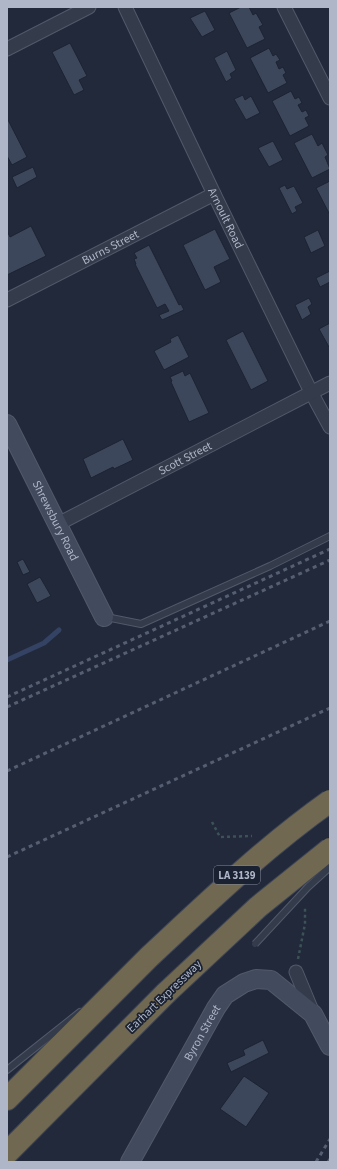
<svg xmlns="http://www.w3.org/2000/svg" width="337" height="1169" font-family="'Source Sans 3',sans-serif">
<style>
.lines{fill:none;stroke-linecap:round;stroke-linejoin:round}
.stream{stroke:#344263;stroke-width:5}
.building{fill:#3c475b;stroke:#1c2332}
.lane-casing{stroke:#525969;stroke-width:8}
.street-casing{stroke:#525969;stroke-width:15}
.secondary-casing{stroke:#525969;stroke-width:20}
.highway-casing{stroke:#3f4656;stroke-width:24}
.path{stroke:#3d5256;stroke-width:2.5;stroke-dasharray:3 3;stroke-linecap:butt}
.lane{stroke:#343b4b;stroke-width:6}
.street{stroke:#343b4b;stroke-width:13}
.secondary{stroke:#424a5e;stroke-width:18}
.highway{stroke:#716851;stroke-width:22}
.rail{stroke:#565f72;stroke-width:3;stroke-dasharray:4 4;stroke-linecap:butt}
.lane-bridge-casing{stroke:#525969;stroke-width:8;stroke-linecap:butt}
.highway-bridge-casing{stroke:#3f4656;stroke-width:24;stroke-linecap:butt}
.lane-bridge{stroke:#343b4b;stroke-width:6}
.highway-bridge{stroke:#716851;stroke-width:22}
.labels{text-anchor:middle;stroke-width:3.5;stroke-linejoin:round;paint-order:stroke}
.shield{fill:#1a2130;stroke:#82899a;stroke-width:1}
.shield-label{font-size:11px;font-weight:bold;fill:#afb6c7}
.street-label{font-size:12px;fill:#afb6c7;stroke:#1a2130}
</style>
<rect width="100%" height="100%" fill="#21293b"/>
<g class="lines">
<path class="stream" d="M7,660L44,643L59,630"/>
</g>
<path class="building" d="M241,7H249L253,15L256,13L263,25L259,27L265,39L247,48L229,13Z
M205,11L215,30L202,37L190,18Z
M70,43L87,76L79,80L84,90L74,95L52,52Z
M269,48L273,56L276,54L280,60L276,62L279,69L283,67L286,73L283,75L287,83L268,93L250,58Z
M227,51L236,70L230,74L232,78L226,82L214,58Z
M291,91L295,99L299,97L302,103L298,105L302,112L306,110L309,116L305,118L309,126L290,136L272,101Z
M243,95L245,100L251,96L260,113L246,120L234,99Z
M7,118L27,157L12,165L7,156Z
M312,134L318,146L322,143L328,155L325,157L330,169L312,178L294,143Z
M273,141L283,160L269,167L258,148Z
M33,167L37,177L17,188L12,177Z
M330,181V215L316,188Z
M285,185L287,189L294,186L303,203L295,207L297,211L292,214L279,188Z
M31,226L46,256L7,275V231L10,237Z
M215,229L230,259L214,267L221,282L205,290L183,245Z
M318,230L325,246L311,253L304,237Z
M149,245L179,305L181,304L184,310L162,320L159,315L169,311L165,304L157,308L135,264H136L134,259L137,258L134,253Z
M330,271V282L320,287L316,278Z
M309,298L312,304L308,307L311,314L302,320L295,305Z
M330,323V346L329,347L319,329Z
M243,331L268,381L251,390L226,340Z
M178,335L189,357L164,370L154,351L171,342L170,339Z
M183,371L185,376L190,373L209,413L189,422L171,382L172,381L170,377Z
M123,439L133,460L114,469L113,467L91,478L83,459Z
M23,559L30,572L23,575L17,562Z
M40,577L51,596L37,603L27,584Z
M263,1040L269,1053L231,1072L227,1063L245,1055L243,1050Z
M244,1076L269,1093L246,1127L220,1109Z"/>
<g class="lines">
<g class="lane-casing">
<path id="lane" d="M106,617L141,624L270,566L330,536
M7,1070L80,1012"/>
</g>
<g class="street-casing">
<g id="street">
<path id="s1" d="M125,7L214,194L311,392L330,427"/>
<path d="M284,7L330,98"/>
<path d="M7,49L89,7"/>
<path id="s2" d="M7,300L214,194"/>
<path id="s3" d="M58,524L330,383"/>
<path d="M296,972L313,1013"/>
</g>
</g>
<g class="secondary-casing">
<g id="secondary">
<path id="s4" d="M7,424L104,617"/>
<path id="s5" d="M130,1162L216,1008L225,995L244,983L256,979L271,980L313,1014L330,1046"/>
</g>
</g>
<g class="highway-casing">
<path id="highway" d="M7,1099L150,956
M7,1153L166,993"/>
</g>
<path class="path" d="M212,822L220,837L252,836
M298,959L305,924V906"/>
<use href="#lane" class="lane"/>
<use href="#street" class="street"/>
<use href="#secondary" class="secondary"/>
<use href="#highway" class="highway"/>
<path class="rail" d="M7,697L330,549
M7,707L330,560
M7,771L330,621
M7,857L330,708
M316,1162L330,1139
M328,1162L330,1159"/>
<g class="lane-bridge-casing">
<path id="lane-bridge" d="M255,944L308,887L330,867"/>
</g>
<g class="highway-bridge-casing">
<path id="highway-bridge" d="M150,956C208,902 265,847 330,801
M166,993L258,907L330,849"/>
</g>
<use href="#lane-bridge" class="lane-bridge"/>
<use href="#highway-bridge" class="highway-bridge"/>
</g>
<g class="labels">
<rect class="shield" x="214" y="866" width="46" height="18" rx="3"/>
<g class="shield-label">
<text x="237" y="879">LA 3139</text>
</g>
<g class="street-label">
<text dy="4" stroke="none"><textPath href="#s1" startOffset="234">Arnoult Road</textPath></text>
<text dy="4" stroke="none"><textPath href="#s2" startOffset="116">Burns Street</textPath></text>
<text dy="4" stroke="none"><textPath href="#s3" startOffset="143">Scott Street</textPath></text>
<text dy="4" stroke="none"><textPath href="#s4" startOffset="108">Shrewsbury Road</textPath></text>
<text transform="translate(164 996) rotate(-44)" y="4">Earhart Expressway</text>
<text dy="4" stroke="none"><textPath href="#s5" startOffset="148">Byron Street</textPath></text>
</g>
</g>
<rect width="337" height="1169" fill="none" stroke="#afb6c7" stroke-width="16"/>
</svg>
